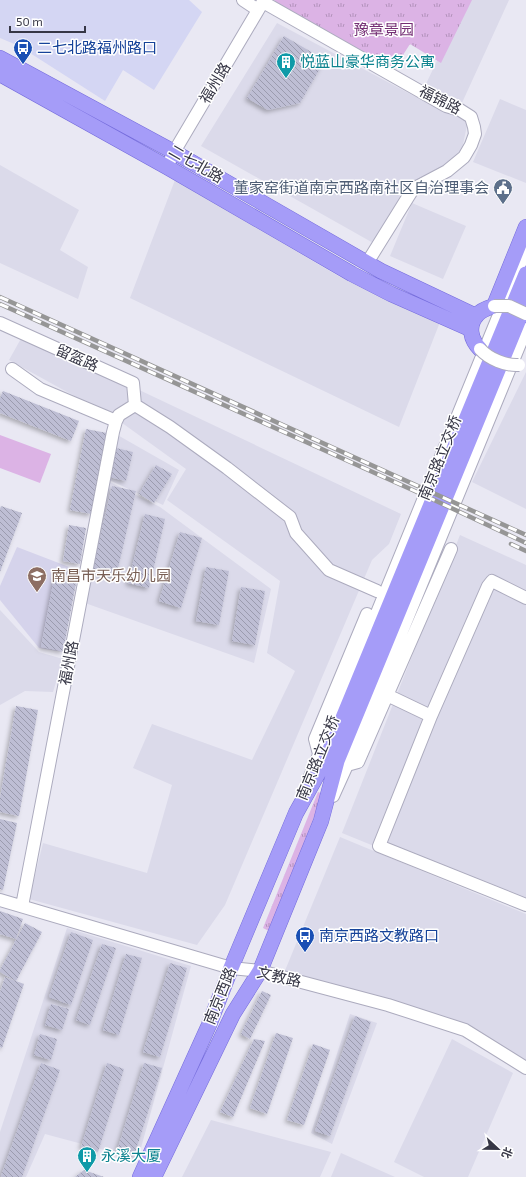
<svg xmlns="http://www.w3.org/2000/svg" width="526" height="1177" font-family="'Exo 2','Noto Sans SC',sans-serif">
<style>
.residential{fill:#dbdaea}
.commercial{fill:#d4d6f3}
.education{fill:#d5d3eb}
.grass{fill:url(#grass-tufts)}
.pitch{fill:#dcb3e5}
.building{fill:url(#building-back-hatch);filter:url(#shadow)}
.lines{fill:none;stroke-linecap:round;stroke-linejoin:round}
.minor-casing{stroke:#acabbe;stroke-width:14}
.major-casing{stroke:#756cdc;stroke-width:16}
.minor{stroke:#fff;stroke-width:12}
.major{stroke:#a59cf8;stroke-width:15}
.rail-casing{stroke:#969696;stroke-width:4.5}
.rail{stroke:#fff;stroke-width:3;stroke-dasharray:9;stroke-linecap:butt}
.minor-bridge-casing{stroke:#acabbe;stroke-width:14;stroke-linecap:butt}
.minor-bridge{stroke:#fff;stroke-width:12}
.labels{text-anchor:middle;stroke-width:3;stroke-linejoin:round;paint-order:stroke}
.park-label{font-size:15px;fill:#742e74;stroke:#fff}
.transit-label{font-size:15px;fill:#164399;stroke:#fff;text-anchor:start}
.culture-label{font-size:15px;fill:#0d838f;stroke:#fff;text-anchor:start}
.street-label{font-size:15px;fill:#373746;stroke:#fff}
.service-label{font-size:15px;fill:#4e5e75;stroke:#fff;text-anchor:end}
.education-label{font-size:15px;fill:#785e54;stroke:#fff;text-anchor:start}
</style>
<defs>
<pattern id="grass-tufts" width="24" height="20" patternUnits="userSpaceOnUse"><rect width="24" height="20" fill="#dcb3e5"/><path d="M3 7l-1-3M5 7V3M7 7l1-3M15 17l-1-3M17 17v-4M19 17l1-3" fill="none" stroke="#b392bb"/></pattern>
<pattern id="building-back-hatch" width="6" height="6" patternUnits="userSpaceOnUse"><rect width="6" height="6" fill="#bebed4"/><path d="M-1 5l2 2M0 0l6 6M5-1l2 2" fill="none" stroke="#9b9bae"/></pattern>
<filter id="shadow"><feDropShadow dx="-2.5" dy="2.5" stdDeviation="2" flood-color="#0004"/></filter>
</defs>
<rect width="100%" height="100%" fill="#e9e8f3"/>
<path class="residential" d="M451,0H509L461,105L425,86L463,6Z
M277,23L414,96L468,121L462,149L447,164L403,191L375,244L201,146Z
M500,99L526,110V183L473,162Z
M0,165L79,210L60,250L88,267L78,299L0,263Z
M175,180L340,277L440,322L399,427L130,298Z
M412,203L466,226L443,279L390,256Z
M23,335L401,514L389,544L372,560L225,905L197,945L29,899L43,843L147,873L172,785L133,768L152,724L252,760L295,671L267,653L280,581L167,500L186,469L118,420L9,360Z
M526,372V509L472,482Z
M114,433L179,470L163,505L105,478Z
M108,481L160,507L271,589L254,663L85,603Z
M460,535L526,565V908L342,833Z
M0,610L39,652L63,659L53,692L25,691L0,705Z
M340,837L526,914V1062L462,1024L284,973Z
M67,928L191,966L138,1159L45,1134L26,1177H0V1132Z
M350,1014L377,1023L332,1144L311,1133Z
M452,1039L513,1073L468,1177H424L394,1162Z
M211,1120L331,1152L320,1177H182Z
M341,1153L395,1177H331Z"/>
<path class="commercial" d="M0,0H189L202,12L154,90L123,70L105,101L19,46L0,38Z"/>
<path class="education" d="M17,547L77,570L63,652L39,648L0,600V586Z"/>
<path class="grass" d="M275,0H472L441,63L410,44L394,69L274,1Z
M318,792L323,794L269,931L263,928Z"/>
<path class="pitch" d="M0,435L51,454L40,483L0,468Z"/>
<path class="building" d="M284,36L325,60L300,103L268,110L247,98Z
M3,391L79,421L71,441L0,413V398Z
M86,429L107,433L91,514L70,510Z
M116,448L133,452L126,481L109,477Z
M156,465L172,474L154,503L139,494Z
M112,486L136,491L116,577L92,572Z
M1,506L22,513L0,572V509Z
M145,514L165,519L149,588L128,583Z
M69,525L86,528L80,564L63,561Z
M180,532L202,538L181,608L159,601Z
M206,567L229,571L219,625L196,621Z
M56,568L78,573L63,651L41,647Z
M241,587L265,591L255,645L232,641Z
M16,706L38,710L19,816L0,812V798Z
M0,819L17,823L3,890L0,889Z
M0,911L23,919L16,939L0,934Z
M25,923L42,932L16,981L0,972V970Z
M71,932L93,940L71,1005L49,997Z
M102,944L116,948L90,1025L76,1020Z
M126,954L142,958L119,1035L103,1030Z
M170,963L187,968L160,1057L143,1052Z
M5,977L24,984L2,1048L0,1047V992Z
M262,991L271,995L250,1039L241,1034Z
M51,1004L69,1009L62,1030L45,1025Z
M355,1016L371,1022L330,1136L315,1131Z
M276,1033L293,1038L267,1114L250,1108Z
M40,1034L57,1039L51,1060L34,1055Z
M254,1039L265,1041L233,1117L220,1112Z
M313,1044L330,1050L304,1125L287,1120Z
M41,1063L60,1070L22,1177H3L1,1176Z
M107,1063L124,1069L98,1152L81,1147Z
M144,1063L162,1068L134,1156L117,1151Z
M84,1170L104,1177H75Z"/>
<g class="lines">
<g class="minor-casing">
<path id="minor" d="M243,0L258,10
M263,2L446,106L460,110L471,117L474,127L475,134L471,145L464,157L447,171L413,189L367,263
M167,167L174,152L264,0
M0,323L133,383L135,405
M12,369L40,389L116,421L119,415L135,405L170,427L227,468L290,517L296,533L329,570L377,591
M526,598L492,581L488,586L431,716L379,846L526,905
M387,695L431,716
M319,754L315,739L367,614
M347,765L358,762L451,549
M309,779L526,249
M333,796L347,765L526,329
M0,900L231,968L260,971L388,1005L465,1030L526,1068
M22,906L113,432L116,421"/>
</g>
<g class="major-casing">
<path id="major" d="M0,58L174,152L381,271L476,316
M0,74L167,167L352,274L391,294L470,329
M480,349C471,340 467,326 477,315C481,310 488,308 494,306L526,227
M140,1177L209,1025L231,968L296,813L326,759L526,274
M154,1177L233,1014L260,971L321,821L337,761L526,302"/>
</g>
<use href="#minor" class="minor"/>
<use href="#major" class="major"/>
<g class="rail-casing">
<path id="rail" d="M0,297L526,535
M0,304L417,492L526,543
M511,544L526,551"/>
</g>
<use href="#rail" class="rail"/>
<g class="minor-bridge-casing">
<path id="minor-bridge" d="M494,306H509L526,314
M480,349C489,359 506,366 519,365"/>
</g>
<use href="#minor-bridge" class="minor-bridge"/>
</g>
<defs>
<g id="bus-pin" transform="scale(1)"><path d="M0 17L-7.5 6A9.5 9.5 0 1 1 7.5 6Z" fill="#1a4fb4" stroke="#fff"/><path d="M-5-6H5V4H4V6H2V4H-2V6H-4V4H-5ZM-3.5-4V0h7V-4ZM-3.5 1.2v1.5H-2V1.2ZM2 1.2v1.5H3.5V1.2Z" fill="#fff"/></g>
<g id="building-pin" transform="scale(1)"><path d="M0 17L-7.5 6A9.5 9.5 0 1 1 7.5 6Z" fill="#0f9aa8" stroke="#fff"/><path d="M-4-6H4V6H1V3H-1V6H-4ZM-2.5-4.3h1.7v1.8h-1.7ZM.8-4.3h1.7v1.8H.8ZM-2.5-1h1.7V.8h-1.7ZM.8-1h1.7V.8H.8Z" fill="#fff"/></g>
<g id="civic-pin" transform="scale(1)"><path d="M0 17L-7.5 6A9.5 9.5 0 1 1 7.5 6Z" fill="#5c6f8a" stroke="#fff"/><path d="M-.6-6.5H3V-4.5H.6V-3L4-1V1h2V6H-6V1h2V-1L-.6-3ZM-1.2 2.5V6h2.4V2.5Z" fill="#fff"/></g>
<g id="school-pin" transform="scale(1)"><path d="M0 17L-7.5 6A9.5 9.5 0 1 1 7.5 6Z" fill="#8d6e63" stroke="#fff"/><path d="M0-5L7-2L0 1L-7-2ZM-4 1L0 2.5L4 1V4Q0 6-4 4Z" fill="#fff"/></g>
</defs>
<g fill-rule="evenodd">
<use href="#bus-pin" x="23" y="48"/>
<use href="#building-pin" x="286" y="62"/>
<use href="#civic-pin" x="503" y="188"/>
<use href="#school-pin" x="37" y="576"/>
<use href="#bus-pin" x="305" y="936"/>
<use href="#building-pin" x="87" y="1156"/>
</g>
<g class="labels">
<g class="park-label">
<text x="384" y="35">豫章景园</text>
</g>
<g class="transit-label">
<text x="37" y="53">二七北路福州路口</text>
<text x="319" y="941">南京西路文教路口</text>
</g>
<g class="culture-label">
<text x="300" y="67">悦蓝山豪华商务公寓</text>
<text x="101" y="1161">永溪大厦</text>
</g>
<g class="street-label">
<text transform="translate(215 83) rotate(-59)" y="5">福州路</text>
<text transform="translate(440 100) rotate(27)" y="5">福锦路</text>
<text transform="translate(196 164) rotate(30)" y="5">二七北路</text>
<text transform="translate(77 358) rotate(24)" y="5">留盔路</text>
<text transform="translate(440 458) rotate(-68)" y="5">南京路立交桥</text>
<text transform="translate(69 663) rotate(-79)" y="5">福州路</text>
<text transform="translate(318 758) rotate(-68)" y="5">南京路立交桥</text>
<text transform="translate(279 977) rotate(13)" y="5">文教路</text>
<text transform="translate(220 996) rotate(-68)" y="5">南京西路</text>
</g>
<g class="service-label">
<text x="489" y="193">董家窑街道南京西路南社区自治理事会</text>
</g>
<g class="education-label">
<text x="51" y="581">南昌市天乐幼儿园</text>
</g>
</g>
<g transform="translate(498 1149) rotate(112)" stroke="#ffffff" stroke-width="3" paint-order="stroke">
<path d="M0-3L7 15L0 10L-7 15Z" fill="#373746"/>
<text y="-6" font-size="11" font-weight="bold" text-anchor="middle" fill="#373746">北</text>
</g>
<path d="M10 26v6h75v-6" fill="none" stroke="#373746" stroke-width="2"/>
<text x="16" y="26" font-size="12" fill="#373746" stroke="#ffffff" stroke-width="3" paint-order="stroke">50 m</text>
</svg>
